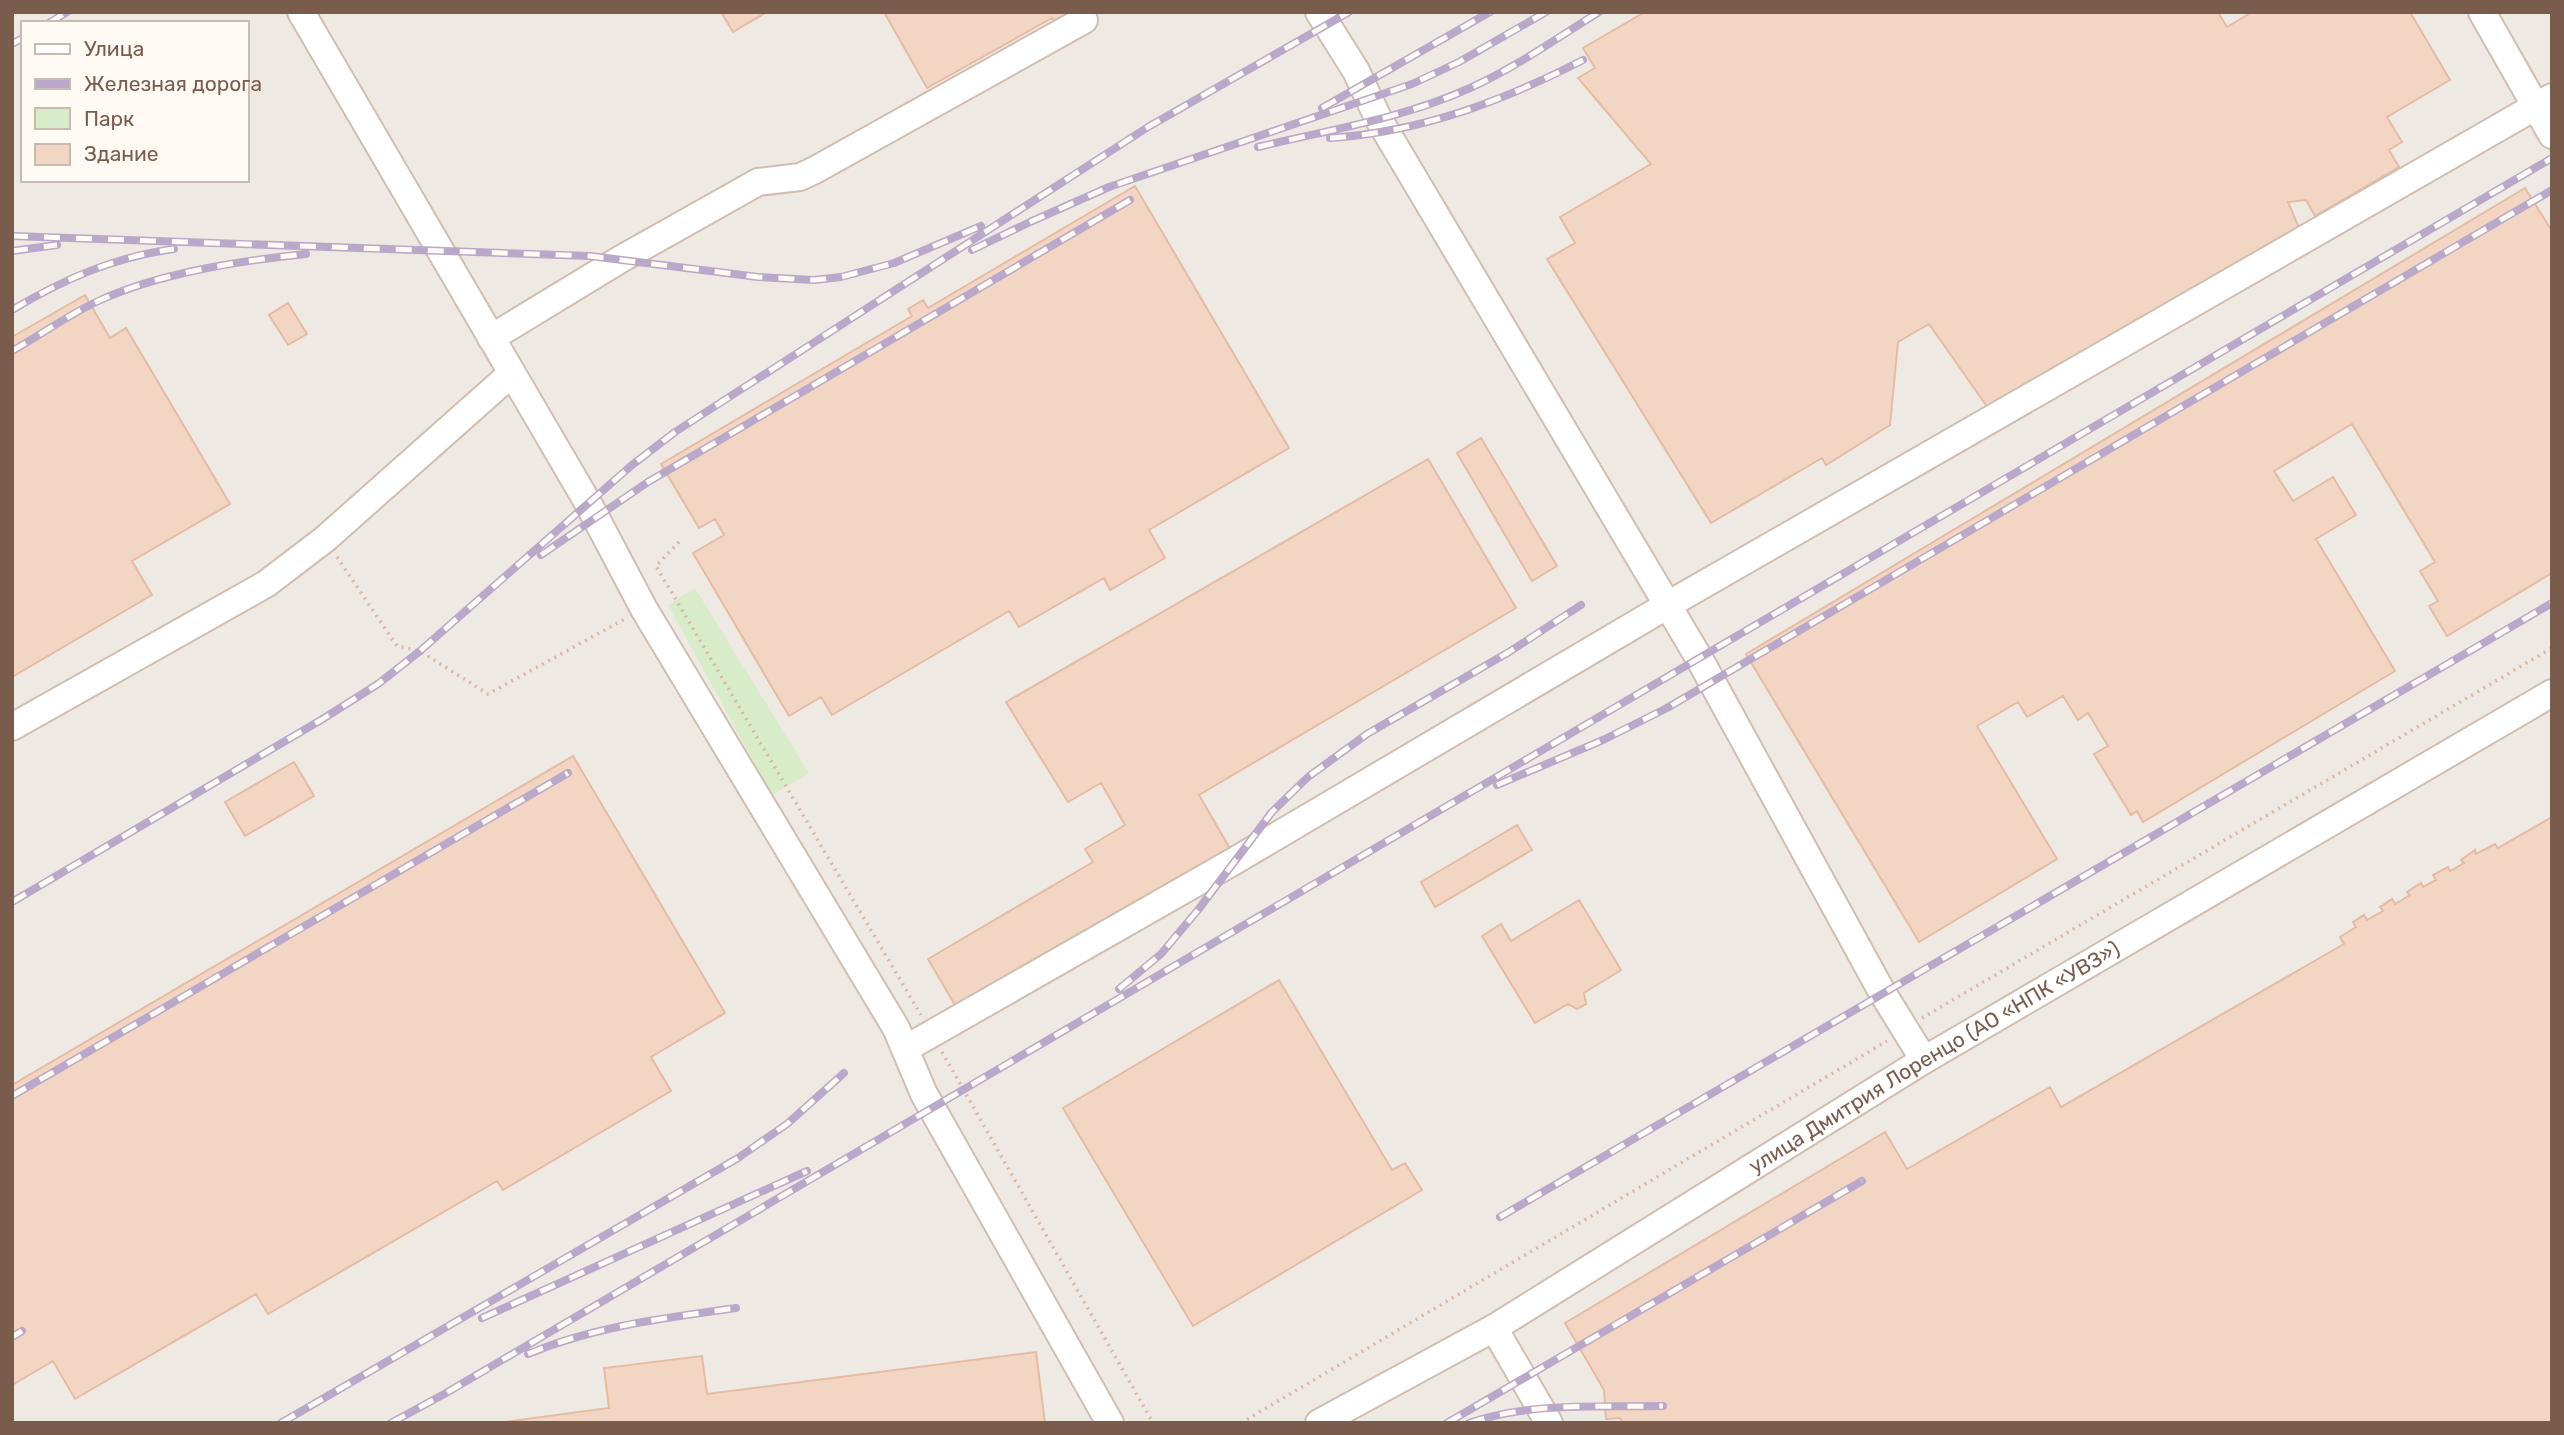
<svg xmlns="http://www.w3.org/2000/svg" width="2564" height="1435" font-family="Rubik,sans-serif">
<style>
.industrial{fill:#efe9e4;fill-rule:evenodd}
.green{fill:#d8ecc9}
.building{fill:#f3d5c3;stroke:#e6bba3;stroke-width:2}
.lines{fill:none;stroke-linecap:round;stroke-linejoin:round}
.minor-casing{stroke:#d1beb0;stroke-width:30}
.path{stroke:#d9b8a5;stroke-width:3.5;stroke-dasharray:2 5;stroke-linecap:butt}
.minor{stroke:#fff;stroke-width:26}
.rail-casing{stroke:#b9a8c9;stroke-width:8}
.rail{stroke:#fffaf3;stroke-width:5;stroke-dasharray:16;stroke-linecap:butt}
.labels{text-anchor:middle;stroke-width:5;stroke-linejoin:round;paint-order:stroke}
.street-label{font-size:21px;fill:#7a5c4d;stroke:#fffaf3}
</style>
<rect width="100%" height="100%" fill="#fdf6ec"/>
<path class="industrial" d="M12,12H2552V1423H12ZM23,23H247V180H23Z"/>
<path class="green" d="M695,588L809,773L772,795L668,605Z"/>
<path class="building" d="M721,12H767L733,32Z
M884,12H1080L1056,25L1052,18L927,88Z
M1645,12H2218L2227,27L2252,12H2410L2450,80L2387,117L2402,142L2389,150L2399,167L2315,216L2306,200L2288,202L2300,230L1988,408L1929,324L1898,342L1890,425L1826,465L1822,458L1711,523L1547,259L1575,243L1560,217L1651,164L1578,78L1595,68L1583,48Z
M1135,186L1289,448L1149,530L1165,558L1110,590L1104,578L1019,627L1009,611L832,715L821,697L789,716L693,553L724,535L715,519L699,528L661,464L912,316L908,309L923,300L928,308Z
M2525,188L2552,231V573L2447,636L2429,606L2438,601L2420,571L2435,562L2352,424L2274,471L2293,501L2333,477L2356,515L2316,539L2395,671L2143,822L2137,811L2131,815L2094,754L2108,746L2088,713L2078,720L2063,696L2027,717L2018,702L1977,726L2057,859L1919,942L1746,654Z
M85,295L110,338L126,328L230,504L132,561L152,595L12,677V337Z
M288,303L307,334L288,345L269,315Z
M1481,438L1557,566L1532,581L1457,453Z
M1428,459L1516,608L1199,795L1232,852L959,1012L928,959L1093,862L1085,849L1125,825L1101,783L1068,802L1006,702Z
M573,756L725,1013L651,1057L671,1091L503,1190L497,1181L268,1314L256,1294L75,1399L53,1361L12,1385V1085Z
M294,762L314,796L245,836L225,802Z
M2552,817V1423H1623L1620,1418L1606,1419L1604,1390L1565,1323L1885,1132L1907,1169L2050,1087L2061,1107L2344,944L2340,937L2356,927L2353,922L2364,915L2367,920L2383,911L2380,907L2392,899L2395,904L2410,895L2407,892L2421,883L2423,887L2436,880L2433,875L2448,867L2450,871L2464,863L2461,860L2475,850L2476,854L2495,844L2498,848Z
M1517,825L1532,850L1435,907L1421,882Z
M1579,900L1621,970L1584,993L1586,1004L1577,1009L1568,1004L1535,1023L1482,936L1501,924L1511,941Z
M1279,980L1392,1170L1405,1163L1422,1190L1193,1326L1063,1108Z
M1036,1352L1045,1423H496L609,1408L604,1368L702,1356L707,1394Z"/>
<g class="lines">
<g class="minor-casing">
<g id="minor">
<path d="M301,12L588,503L644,609L896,1028L924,1094L1110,1423"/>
<path d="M1319,12L1356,71L1378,118L1699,658L1882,992L1924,1060"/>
<path d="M2482,12L2552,135"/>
<path d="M491,338L621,259L758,182L800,177L815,170L1084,20"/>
<path d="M12,727L266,584L325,539L511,374"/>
<path d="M905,1049L1236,860L1673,602L2552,97"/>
<path d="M1494,1328L1549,1423"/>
<path id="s1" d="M1319,1423L1494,1328L1924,1060L2552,693"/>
</g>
</g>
<path class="path" d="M679,542L656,566L921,1015
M337,557L397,646L420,651L488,694L625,619
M1922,1018L2552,648
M942,1052L1153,1423
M1241,1423L1887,1041"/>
<use href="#minor" class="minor"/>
<g class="rail-casing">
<path id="rail" d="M49,23L67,12
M12,44L23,38
M1322,108L1490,12
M1330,138C1421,132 1503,101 1583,60
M1258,147C1329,130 1404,118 1470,88C1515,68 1557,38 1599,12
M12,236L590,256L758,277L814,280L841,277L894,263L981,226
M972,250L1030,222L1109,187L1412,84L1459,62L1546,12
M12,251L57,245
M12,310C64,279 114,257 174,249
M12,351C40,335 67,316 96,302C158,273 238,261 306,254
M541,555L648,482L1130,200
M1497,785L1603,740L1667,708L2552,190
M12,902L321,720L378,684L420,651L632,465L675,432L1148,127L1349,12
M1119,989L1161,954L1198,910L1272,812L1308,777L1367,734L1509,652L1581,605
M12,1096L568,773
M1500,1217L2552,603
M482,1318L807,1171
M12,1337L22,1331
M528,1354C595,1326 665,1318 736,1308
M281,1423L738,1158L787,1124L844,1073
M391,1423L446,1393L2552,158
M1447,1423L1862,1181
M1469,1423C1531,1402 1598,1407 1663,1406"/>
</g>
<use href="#rail" class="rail"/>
</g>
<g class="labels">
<g class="street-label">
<text dy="7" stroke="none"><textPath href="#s1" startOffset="716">улица Дмитрия Лоренцо (АО «НПК «УВЗ»)</textPath></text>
</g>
</g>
<rect width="2564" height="1435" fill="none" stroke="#7a5c4d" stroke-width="28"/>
<rect x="21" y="21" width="228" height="161" fill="#fffaf3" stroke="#cabbb1" stroke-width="2"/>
<rect x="35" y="44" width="35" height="10" fill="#ffffff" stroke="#cabbb1" stroke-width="2"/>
<text x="84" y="56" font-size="21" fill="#7a5c4d">Улица</text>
<rect x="35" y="79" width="35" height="10" fill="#b9a8c9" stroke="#cabbb1" stroke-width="2"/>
<text x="84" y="91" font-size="21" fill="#7a5c4d">Железная дорога</text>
<rect x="35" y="108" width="35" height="21" fill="#d8ecc9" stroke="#cabbb1" stroke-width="2"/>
<text x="84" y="126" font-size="21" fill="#7a5c4d">Парк</text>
<rect x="35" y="144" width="35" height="21" fill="#f3d5c3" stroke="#cabbb1" stroke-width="2"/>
<text x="84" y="161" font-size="21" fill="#7a5c4d">Здание</text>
</svg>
